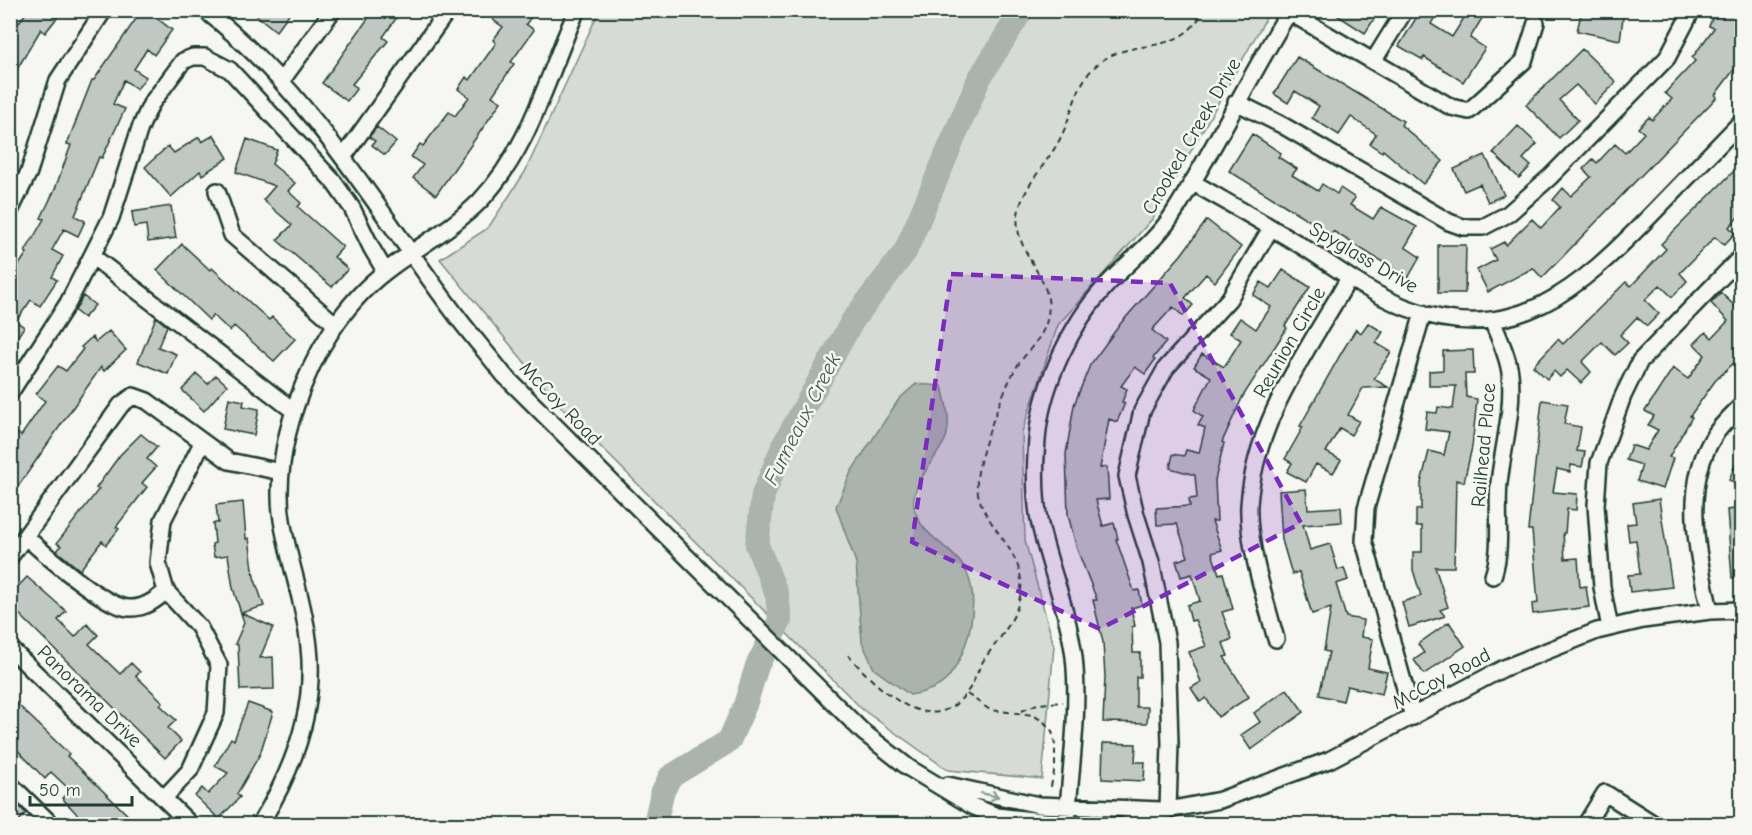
<svg xmlns="http://www.w3.org/2000/svg" width="1752" height="835" font-family="'Comic Neue',sans-serif">
<style>
.green{fill:#d6dbd6;stroke:#7a8c85;stroke-width:1.5}
.water{fill:#aab3ae;stroke:#72847d;stroke-width:1.5}
.lines{fill:none;stroke-linecap:round;stroke-linejoin:round}
.river{stroke:#aab3ae;stroke-width:24}
.building{fill:#c1c8c3;stroke:#1f3d34;stroke-width:1.5}
.minor-casing{stroke:#1f3d34;stroke-width:20}
.path{stroke:#1f3d34;stroke-width:2;stroke-dasharray:6 4.5;stroke-linecap:butt}
.minor{stroke:#f6f6f2;stroke-width:15}
.oneway{stroke:#8a9a93}
.marked{fill:#7b2cbf;fill-opacity:0.2;stroke:#7b2cbf;stroke-width:4.5;stroke-dasharray:12 8;stroke-linejoin:round}
.labels{text-anchor:middle;stroke-width:5;stroke-linejoin:round;paint-order:stroke}
.street-label{font-size:20px;fill:#1f3d34;stroke:#f6f6f2}
.water-label{font-size:21px;font-style:italic;fill:#425a52;stroke:#f6f6f2}
</style>
<rect width="100%" height="100%" fill="#f6f6f2"/>
<filter id="ink" filterUnits="userSpaceOnUse"><feTurbulence type="fractalNoise" baseFrequency=".0167" numOctaves="2"/><feDisplacementMap in="SourceGraphic" scale="12" xChannelSelector="R" yChannelSelector="G"/><feConvolveMatrix kernelMatrix="1 2 1 2 8 2 1 2 1" color-interpolation-filters="sRGB"/></filter>
<g filter="url(#ink)">
<path class="green" d="M599,11H1270L1153,218L1058,325L1022,432L1025,541L1054,646L1042,779L948,770L863,710L562,408L440,259L488,228L525,172Z"/>
<path class="water" d="M916,384L942,386C946,403 952,424 945,440C936,459 911,484 914,506C918,534 949,545 963,566C983,596 969,653 947,679C938,689 922,693 910,695L874,669L862,642L856,563L836,507L851,472L899,399Z"/>
<g class="lines">
<path class="river" d="M655,824L662,793L670,777L729,741L745,705L757,666L780,620L777,595L757,545L763,495L784,444L853,320L905,252L979,79L1022,10"/>
</g>
<path class="building" d="M28,10H63L45,33L41,29L10,81V25L15,28Z
M142,10H146L172,30L154,55L147,49L134,69L146,77L137,89L124,80L113,104L125,109L102,158L99,157L75,216L85,221L78,236L64,229L52,250L63,256L52,277L57,280L40,306L31,300L16,321L24,327L10,348V278L27,253L25,252L44,219L41,218L55,189L71,145L67,144L92,80H94Z
M250,10H292L276,31Z
M374,10H402L383,37L388,41L352,84L357,88L347,101L322,83Z
M500,10H536L526,24L534,30L511,62L514,64L492,96L501,102L436,195L413,178L423,165L411,157L420,144L423,146L449,112L455,116L469,97L458,89L466,77L470,80L496,43L493,40L503,27L493,20Z
M1329,10H1380L1365,33Z
M1421,10H1429L1436,15L1431,24L1452,37L1469,10H1487L1470,38L1485,48L1463,82L1424,57L1423,60L1399,46Z
M1582,10H1624L1620,40L1577,31Z
M1716,10H1742V59L1715,95L1717,97L1542,278L1533,268L1488,292L1477,270L1496,260L1490,249L1504,242L1506,245L1532,219L1541,228L1560,207L1553,200L1563,188L1571,196L1591,177L1583,169L1593,159L1597,163L1615,144L1625,153L1644,133L1638,128L1649,117L1652,120L1672,99L1665,93L1695,61L1692,58L1714,28L1709,26Z
M1582,49L1616,82L1595,104L1576,85L1559,100L1578,120L1559,138L1526,105Z
M1297,57L1403,121L1401,125L1443,161L1423,184L1383,150L1382,152L1370,144L1376,134L1351,117L1339,135L1312,118L1319,106L1295,91L1288,103L1274,94Z
M1518,126L1537,144L1523,159L1531,166L1519,178L1493,153Z
M377,127L396,142L385,155L372,145L375,141L369,137Z
M1252,134L1281,153L1278,157L1297,169L1292,175L1318,191L1322,184L1337,194L1340,188L1355,198L1350,205L1373,219L1381,207L1417,227L1405,247L1420,257L1408,278L1333,231L1331,234L1229,171Z
M214,135L228,158L202,175L200,171L171,197L145,167L168,146L174,153L199,137L202,142Z
M247,139L277,150L272,164L295,183L288,191L301,203L298,207L343,247L334,257L348,269L332,287L277,240L292,225L263,200L275,186L236,172Z
M1485,155L1504,195L1488,202L1480,184L1464,191L1454,169Z
M1742,163V213L1729,227L1735,233L1724,245L1715,237L1680,273L1687,281L1672,297L1660,285L1645,300L1659,314L1647,326L1637,317L1620,335L1628,343L1615,355L1602,342L1582,362L1591,372L1581,383L1567,370L1560,377L1554,371L1547,379L1533,366L1558,339L1563,344L1626,282L1631,286L1666,249L1661,244Z
M171,206L176,238L148,242L146,225L134,227L132,212Z
M1207,220L1241,247L1215,282L1206,274L1185,298L1193,305L1183,316L1173,307L1152,330L1166,342L1153,358L1155,360L1145,374L1135,367L1121,386L1127,389L1122,402L1125,403L1117,422L1109,419L1100,468L1107,467L1109,499L1096,500L1103,526L1114,523L1118,539H1116L1134,591L1139,590L1142,605L1131,608L1135,626L1132,627L1133,653H1140V677H1136V707H1148L1147,723L1103,722L1105,677L1103,642L1093,600H1097L1077,549L1068,515L1066,454L1074,405L1090,365L1121,323L1181,255Z
M182,244L210,270L212,268L269,320L272,317L295,339L274,361L234,326L230,331L213,315L209,320L157,270Z
M1438,245H1466L1465,293H1438Z
M1283,270L1310,287L1285,326L1287,328L1243,396L1222,442L1224,443L1215,480L1217,521H1212L1222,550L1212,553L1219,574L1223,573L1233,609L1222,612L1232,639L1223,643L1228,656L1224,657L1249,697L1218,717L1206,698L1200,702L1191,688L1201,682L1189,652L1206,646L1195,620L1191,621L1187,605L1200,601L1192,574L1181,577L1176,561L1188,557L1177,524L1157,525L1156,508L1190,506L1189,499L1197,498L1195,475L1170,468L1173,454L1184,456L1186,450L1199,453L1205,428L1198,425L1203,417L1194,410L1211,377L1194,367L1202,354L1224,367L1241,340L1230,333L1240,318L1256,329L1271,307L1253,295L1261,282L1271,288Z
M1721,293L1735,306L1742,300V355L1715,381L1690,416L1692,417L1669,457L1673,458L1663,489L1637,481L1642,465L1626,460L1631,445L1646,450L1658,430L1648,425L1654,416L1645,411L1673,368L1688,379L1705,355L1694,344L1706,332L1712,338L1728,321L1711,303Z
M83,296L95,305L84,318L75,311Z
M156,317L167,326L158,347L176,354L168,374L138,362Z
M1368,323L1383,332L1376,343L1391,352L1374,379L1388,387L1363,388L1348,415L1359,421L1351,435L1340,428L1326,452L1341,460L1333,473L1316,464L1306,482L1287,472L1292,463L1285,459L1303,427L1300,426L1343,350L1356,329L1361,333Z
M109,331L126,350L104,371L101,367L10,498V440L16,432L21,436L45,401L36,394L58,366L66,371L83,349L81,347L92,337L96,342Z
M1473,350L1474,374H1465L1466,397L1477,399L1472,447L1464,482L1456,480L1454,567H1435L1448,607L1440,610L1445,616L1409,627L1402,602L1421,596L1413,570V552H1422V526H1416V510L1421,509V483L1429,451L1444,455L1449,432L1425,429L1427,412L1437,413L1438,407L1453,409L1456,386H1429V371L1443,370V351Z
M197,374L208,384L216,375L227,385L204,411L182,390Z
M229,398L244,401L243,406L259,409L254,435L223,429Z
M1542,400L1568,404L1564,424L1581,427L1577,451L1585,452L1582,467L1571,465L1570,472L1557,469L1553,492L1577,494L1576,510L1567,509L1565,533H1563L1565,559L1578,558L1580,587L1586,586L1589,607L1533,614L1532,604L1538,603L1532,530H1528Z
M141,434L157,447L147,459L156,467L142,483L147,487L116,527L119,529L106,545L102,541L80,570L57,551L61,546L57,543L99,489L96,488L120,455Z
M1741,450L1742,451V485L1729,480Z
M1306,489L1308,509L1341,507L1342,522L1303,525L1310,550L1330,544L1338,570L1344,568L1348,580L1336,584L1346,617L1363,620L1361,637L1373,639L1368,668L1387,672L1382,694L1347,686L1343,701L1319,695L1329,652L1324,651L1331,608L1312,614L1299,572L1292,574L1282,540L1279,491Z
M1659,499L1672,587L1630,592L1628,575L1640,574L1636,540L1629,541L1627,524L1636,523L1633,503Z
M243,502L246,539L249,538L254,577L264,606L241,613L233,588L228,555L214,557L212,544L215,543L213,523H218L216,505Z
M1742,508V578H1732L1727,510Z
M27,577L66,611L58,620L75,637L87,624L98,635L89,644L120,674L131,663L140,672L136,676L163,702L160,705L176,720L168,728L181,741L165,758L10,605V595Z
M241,613L273,627L260,658L273,657L274,689L240,690L238,645L235,644L244,623Z
M1449,622L1465,646L1424,674L1414,660L1424,653L1418,644Z
M1287,689L1304,712L1251,750L1241,735L1260,722L1254,713Z
M10,697L69,754L67,756L138,825H103L95,817L87,825L76,813L62,798L70,790L51,772L45,779L10,742Z
M248,703L273,712L260,754L237,794L240,797L219,819L195,796L202,788L208,794L228,773L215,766L231,738L234,740Z
M1103,743L1136,744L1135,762H1145L1144,781L1102,779Z
M14,802L26,813L15,825H10V806Z"/>
<g class="lines">
<g class="minor-casing">
<path id="minor" d="M205,10C310,92 374,206 453,311C469,333 487,353 504,375L863,732L909,768L972,806L997,816L1067,824H1099
M1289,12L1451,107L1469,111L1524,61L1536,23
M1374,60L1405,10
M282,80L333,10
M1236,102L1282,125L1449,222L1463,227H1483L1508,214L1550,177L1667,58L1689,16L1688,10
M344,156L448,10
M1192,182C1230,204 1268,225 1305,248C1338,269 1370,294 1407,308C1514,349 1580,288 1650,216C1681,184 1711,153 1742,121
M217,191L232,235L335,324
M10,211L29,172L58,80L104,10
M92,256L294,411
M1492,320C1498,336 1508,355 1510,373C1514,410 1503,447 1499,483C1496,513 1503,547 1493,576
M10,393L68,303L111,218L140,128L151,104L183,61L193,57H205L230,70L333,181L352,208L372,249L385,271
M26,537C46,555 104,607 129,608C144,609 156,600 166,591L158,563L163,520L202,443
M10,557L121,405L133,396L147,401L229,461L281,472
M1710,611C1698,555 1681,488 1714,436C1721,425 1732,415 1742,405
M1610,628L1602,587L1596,505L1599,463L1623,396L1640,361L1742,256
M1276,639C1266,602 1247,543 1249,505C1255,419 1308,351 1349,278
M10,648L190,824
M1413,717L1364,541L1366,508L1423,313
M10,784L51,824
M948,785L1039,805L1161,810
M164,798L190,770L216,713L219,665L199,627L166,591
M1168,810L1170,743L1167,642L1151,562L1136,515L1127,476L1142,411L1166,368L1229,299L1271,228
M260,824C292,772 316,710 309,647C305,604 289,563 282,520C276,483 284,440 296,405C313,354 344,303 386,271C417,247 452,229 480,201C531,147 547,76 577,10
M1067,824C1070,769 1080,711 1074,657C1068,609 1049,567 1039,520C1034,492 1035,458 1038,430C1044,382 1072,323 1104,288C1127,262 1157,241 1175,211C1216,146 1250,76 1290,10
M1126,824L1168,810L1220,800L1329,760L1504,668L1597,631L1643,620L1710,611L1742,610
M1586,824L1605,793L1654,824"/>
</g>
<path class="path" d="M848,655C874,684 930,744 967,692C975,682 978,668 985,658C1001,636 1018,618 1021,590C1025,546 974,522 977,479C979,454 1003,390 1016,368C1027,350 1045,337 1048,315C1055,274 1006,250 1020,206C1028,181 1048,162 1060,139C1074,112 1075,79 1103,60C1138,37 1179,58 1204,10
M967,694L990,710L1033,715L1044,722L1052,731L1055,745V767L1050,791
M1022,711L1037,704L1063,702"/>
<use href="#minor" class="minor"/>
</g>
<defs><path id="oneway-shaft" d="M-6 0H5M1.5-3L5.5 0L1.5 3" fill="none" stroke-width="1.6" stroke-linecap="round" stroke-linejoin="round" transform="scale(1.5)"/></defs>
<use class="oneway" href="#oneway-shaft" transform="translate(990 795) rotate(12)"/>
</g>
<path class="marked" d="M951,274L1170,283L1301,523L1100,629L912,542Z"/>
<g class="labels">
<g class="street-label">
<text transform="translate(1191 136) rotate(-60)" y="7">Crooked Creek Drive</text>
<text transform="translate(1364 257) rotate(30)" y="7">Spyglass Drive</text>
<text transform="translate(1289 342) rotate(-60)" y="7">Reunion Circle</text>
<text transform="translate(561 403) rotate(46)" y="7">McCoy Road</text>
<text transform="translate(1483 445) rotate(-85)" y="7">Railhead Place</text>
<text transform="translate(1441 678) rotate(-28)" y="7">McCoy Road</text>
<text transform="translate(90 696) rotate(44)" y="7">Panorama Drive</text>
</g>
<g class="water-label">
<text transform="translate(802 419) rotate(-63)" y="7">Furneaux Creek</text>
</g>
</g>
<rect width="1752" height="835" fill="none" stroke="#f6f6f2" stroke-width="36"/>
<rect x="18" y="18" width="1716" height="799" fill="none" stroke="#1f3d34" stroke-width="2" filter="url(#ink)"/>
<path d="M30 796v9h102v-9" fill="none" stroke="#1f3d34" stroke-width="3"/>
<text x="39" y="796" font-size="18" fill="#1f3d34" stroke="#f6f6f2" stroke-width="4.5" paint-order="stroke">50 m</text>
</svg>
